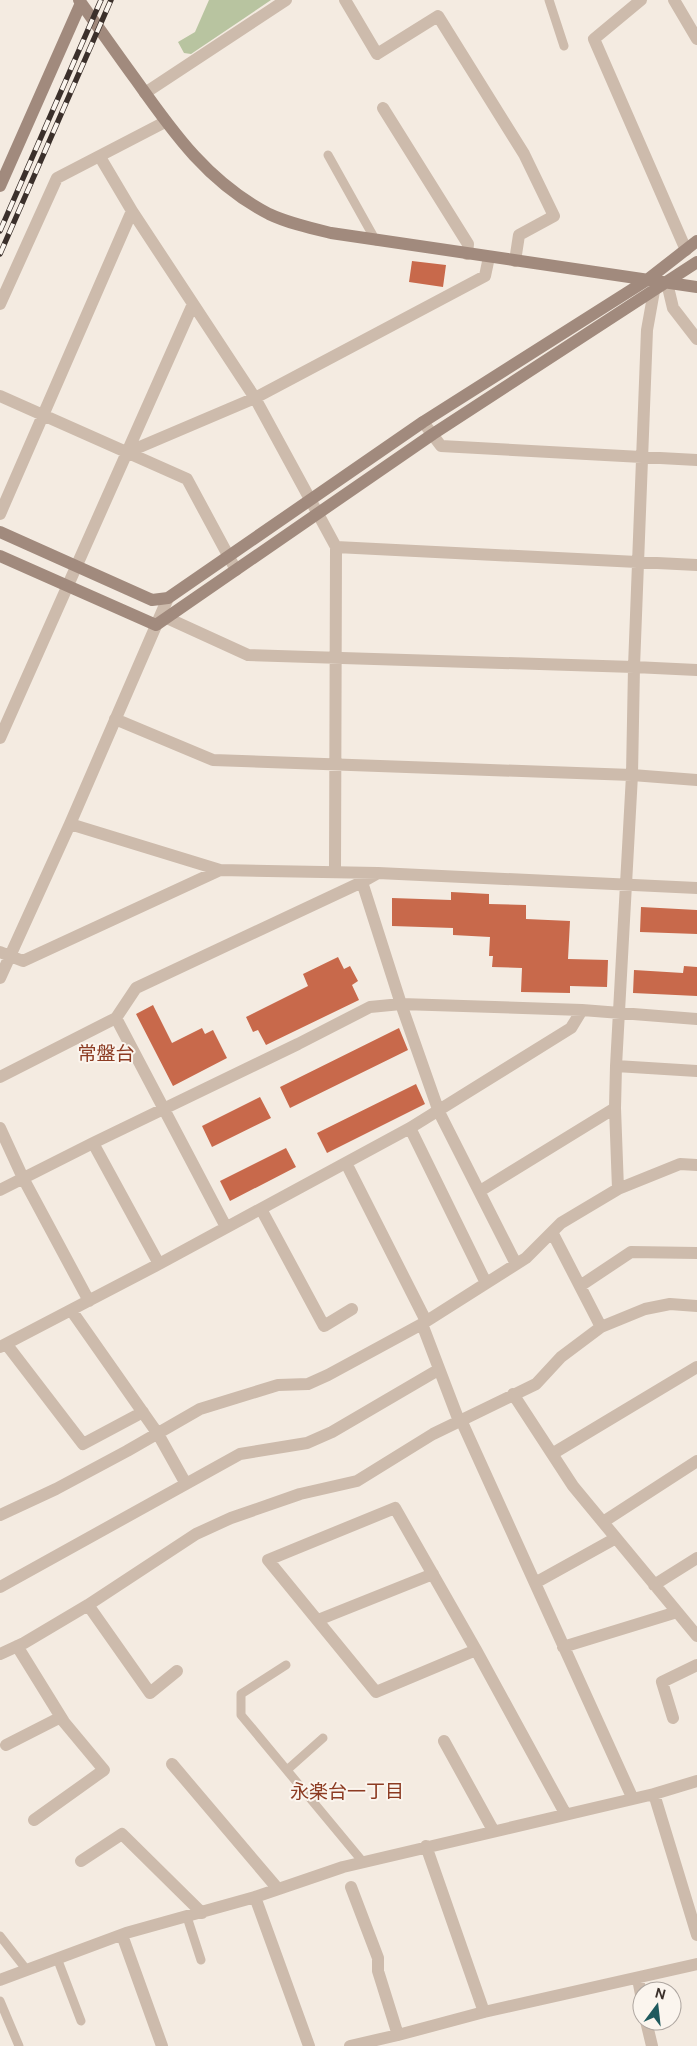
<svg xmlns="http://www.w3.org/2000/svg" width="697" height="2046" font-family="'DM Sans','Noto Sans JP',sans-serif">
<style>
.green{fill:#b8c4a0}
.building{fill:#c8694b}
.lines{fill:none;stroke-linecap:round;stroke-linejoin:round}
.lane{stroke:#cdbbac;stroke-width:9}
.street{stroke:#cdbbac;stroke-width:12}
.secondary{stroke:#a18a7d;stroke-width:12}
.rail-casing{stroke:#3b302b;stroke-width:5.5}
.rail{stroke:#fbf5ee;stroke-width:4;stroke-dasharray:11;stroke-linecap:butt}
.labels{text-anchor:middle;stroke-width:4;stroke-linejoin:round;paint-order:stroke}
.neighbourhood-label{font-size:19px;fill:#8c3b22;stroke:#fbf5ee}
</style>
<rect width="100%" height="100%" fill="#f4ebe1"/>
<path class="green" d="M209,0H271L191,54L184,53L178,42L195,32Z"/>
<path class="building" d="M412,261L446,265L443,287L409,282Z
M451,892L489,894V904L526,905V919L570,921L568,959L608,960L607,987L570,986V993L521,992L522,968L492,967L493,956H489L490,937L453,935V928L392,926V898L451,900Z
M641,907L697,910V934L640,932Z
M338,957L344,969L350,966L358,981L352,985L359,1000L266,1045L258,1030L253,1032L246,1017L308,986L303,974Z
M684,966L697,967V996L633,993L634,970L683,973Z
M153,1005L172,1043L202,1028L205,1034L213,1030L227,1058L173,1086L136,1014Z
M399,1028L408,1050L290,1108L280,1087Z
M416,1084L425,1104L327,1153L317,1133Z
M260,1097L271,1118L212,1147L202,1126Z
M286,1148L296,1167L230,1201L220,1181Z"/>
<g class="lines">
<path class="lane" d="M549,0L564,46
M328,155L376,241
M286,1665L241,1694V1715L363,1862
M287,1770L323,1738
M187,1917L201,1960
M0,1936L26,1969
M57,1958L81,2021
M0,2001L19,2046"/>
<path class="street" d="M345,0L377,54L438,16L524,154L554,216L519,235L515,261
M641,0L594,39L686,250
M674,0L697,39
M145,93L286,0
M383,108L468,244L467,254
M100,157L132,211L255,398L336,547L335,872
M667,283L673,308L697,339
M0,304L57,178L165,122
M0,396L187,479L236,570
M423,422L441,446L697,460
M128,452L255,398L485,276L489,257
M0,514L132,211
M336,547L697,565
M167,618L248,655L634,667L697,670
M115,719L213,760L632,775L697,780
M0,738L193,304
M70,824L220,870L378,873L697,888
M362,882L401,1004L439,1112L516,1264
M0,952L23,961L220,870
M0,978L70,824L168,598
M116,1018L226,1227
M616,1066L697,1071
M0,1077L116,1018L136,988L362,882L378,873
M0,1128L23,1178L89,1301
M410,1128L486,1283
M93,1143L159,1264
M346,1163L426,1321
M618,1189L615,1108L616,1066L632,775L634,667L647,330L654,291
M0,1190L93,1143L298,1044L370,1007L401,1004L582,1010L697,1019
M480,1191L615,1108
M261,1209L324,1326L352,1309
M552,1232L601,1327
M580,1286L631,1252L697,1253
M71,1310L158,1434L186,1484
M422,1324L459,1421
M7,1345L83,1444L143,1412
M0,1347L159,1264L410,1128L571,1028L582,1010
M513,1394L573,1486L697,1636
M461,1420L632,1797
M552,1454L697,1367
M0,1515L56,1489L127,1451L200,1409L278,1385L308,1384L328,1375L422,1324L526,1258L561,1223L618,1189L680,1164L697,1165
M603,1522L697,1461
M535,1583L616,1538
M654,1585L697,1558
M0,1587L240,1454L307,1443L332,1432L438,1370
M88,1605L150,1693L177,1671
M318,1620L433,1574
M17,1646L64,1722L104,1770L34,1820
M563,1647L677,1612
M476,1650L376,1692L268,1560L395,1508L476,1650L565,1813
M0,1654L24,1643L88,1605L196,1534L231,1518L300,1494L357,1481L433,1434L536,1384L561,1357L601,1327L645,1309L670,1304L697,1306
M673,1718L662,1682L697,1665
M444,1741L493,1830
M6,1745L61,1717
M172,1764L278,1889
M654,1794L697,1935
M426,1846L484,2012
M81,1861L122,1834L202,1913
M351,1887L378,1958V1971L398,2035
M255,1897L309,2046
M122,1935L162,2046
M638,1979L642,2000
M0,1980L126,1933L255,1897L343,1867L654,1794L697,1781
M646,2021L652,2046
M350,2046L398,2035L484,2012L697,1964"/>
<path class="secondary" d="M79,0C98,27 117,54 136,80C174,134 209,183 269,214C288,223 310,228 331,233L697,287
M0,186L81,3
M0,532L152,600L168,598L423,422L647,280L697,241
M0,556L156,625L433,434L697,262"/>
<g class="rail-casing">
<path id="rail" d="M0,231L101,0
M0,254L111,0"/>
</g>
<use href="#rail" class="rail"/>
</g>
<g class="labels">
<g class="neighbourhood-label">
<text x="106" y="1060">常盤台</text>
<text x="347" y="1798">永楽台一丁目</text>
</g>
</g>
<g transform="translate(657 2006) rotate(15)"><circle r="24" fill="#fbf5ee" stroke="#aea6a0"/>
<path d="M0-4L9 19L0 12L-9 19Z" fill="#1f5a5e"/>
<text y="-8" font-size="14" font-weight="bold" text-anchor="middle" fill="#3b302b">N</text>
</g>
</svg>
